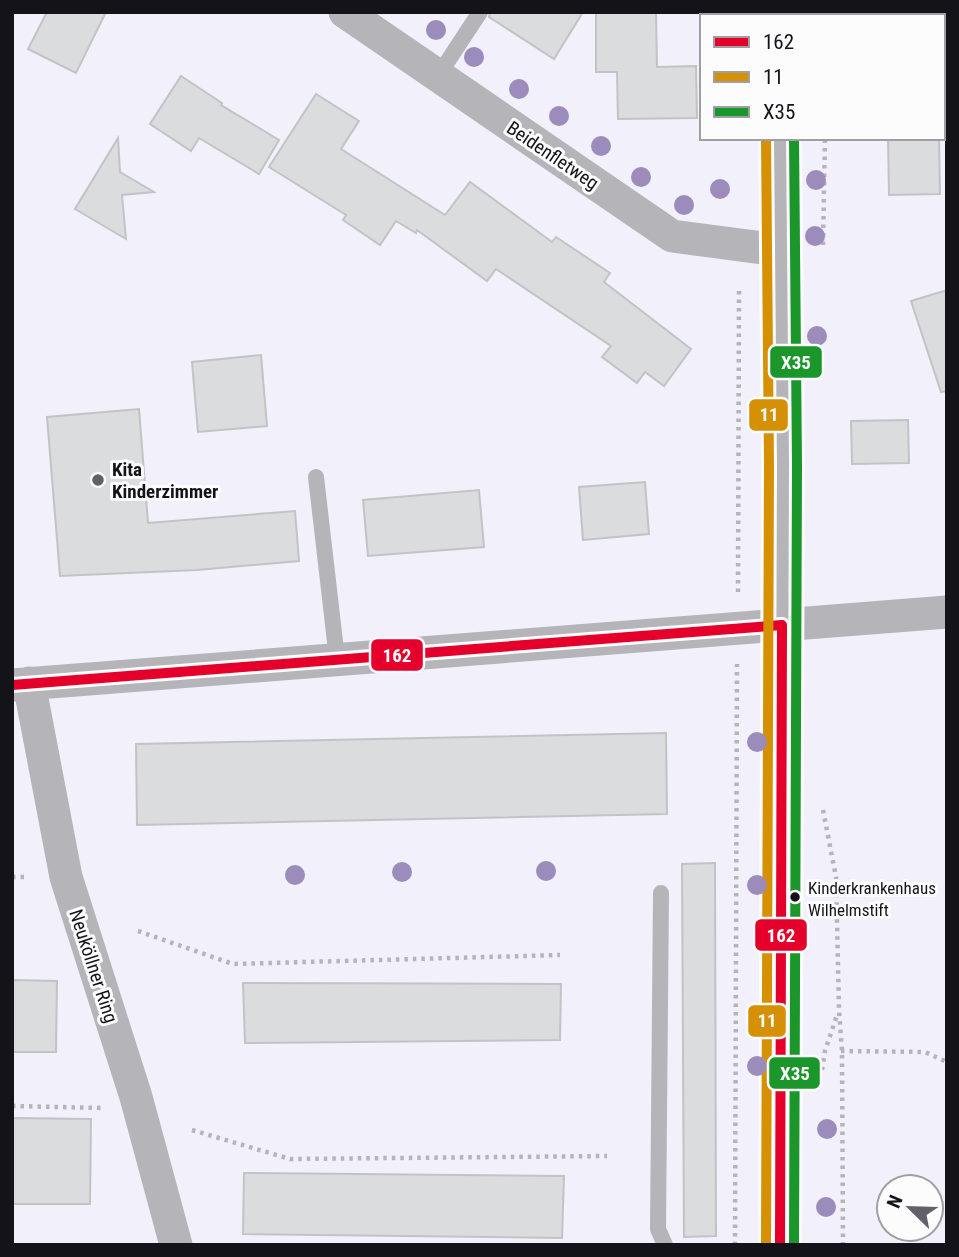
<svg xmlns="http://www.w3.org/2000/svg" width="959" height="1257" font-family="'Roboto Condensed',sans-serif">
<style>
.building{fill:#dadcdd;stroke:#c2c3c5;stroke-width:2}
.lines{fill:none;stroke-linecap:round;stroke-linejoin:round}
.path{stroke:#b6b4b9;stroke-width:4.5;stroke-dasharray:3.5 5;stroke-linecap:butt}
.lane{stroke:#b5b4b9;stroke-width:16}
.street{stroke:#b5b4b9;stroke-width:33}
.secondary{stroke:#b4b4b9;stroke-width:38}
.bus-1-casing{stroke:#fcfcfc;stroke-width:16}
.bus-2-casing{stroke:#fcfcfc;stroke-width:16}
.bus-3-casing{stroke:#fcfcfc;stroke-width:16}
.bus-1{stroke:#e4002b;stroke-width:10}
.bus-2{stroke:#d59004;stroke-width:10}
.bus-3{stroke:#1a962b;stroke-width:10}
.tree{fill:#9c8cbc}
.poi-dot{fill:#626068;stroke:#fcfcfc;stroke-width:2.5}
.bus-dot{fill:#14131a;stroke:#fcfcfc;stroke-width:2.5}
.labels{text-anchor:middle;stroke-width:6;stroke-linejoin:round;paint-order:stroke}
.bus-label{font-size:17px;fill:#14131a;stroke:#fcfcfc;text-anchor:start}
.street-label{font-size:19px;fill:#14131a;stroke:#fcfcfc}
.poi-label{font-size:19px;font-weight:bold;fill:#14131a;stroke:#fcfcfc;text-anchor:start}
.line-badge{stroke:#fcfcfc;stroke-width:2.5}
.badge-label{font-size:19px;text-anchor:middle;font-weight:bold;fill:#fff}
</style>
<rect width="100%" height="100%" fill="#f2f0fa"/>
<path class="building" d="M47,12H106L76,73L28,49Z
M490,12H583L554,59L489,17Z
M596,12H656L657,67L696,66L697,118L618,119L617,72H596Z
M181,76L222,103L221,105L279,140L259,174L199,138L191,151L150,124Z
M316,94L359,121L341,149L445,215L470,182L552,242L556,237L610,273L604,282L691,349L664,386L645,372L637,383L602,357L611,346L496,269L487,281L417,230L416,233L396,221L380,245L343,220L346,215L269,167Z
M118,138L120,172L154,192L122,195L126,239L75,209Z
M888,138H939L940,194L889,195Z
M947,290V391L941,392L911,301Z
M261,355L267,426L198,432L192,362Z
M139,409L148,523L295,511L299,561L197,570L60,576L47,417Z
M908,420L909,463L852,464L851,421Z
M645,482L649,534L583,540L579,487Z
M479,490L484,547L368,556L363,500Z
M666,733L667,814L137,825L136,744Z
M715,863L716,1236L684,1237L682,864Z
M12,980L57,981L56,1052H12Z
M243,983L561,984L560,1040L245,1043Z
M12,1118L91,1119L90,1204H12Z
M244,1173L564,1176L562,1238L243,1234Z"/>
<g class="lines">
<path class="path" d="M827,16V12
M823,245L825,138
M738,592L739,290
M823,810L836,877L839,1010L842,1051L843,1245
M12,877H29
M138,931L233,964L560,955
M841,1051L925,1052L947,1062
M822,1070L825,1051L837,1015
M12,1106L103,1108
M192,1130L290,1159L607,1156
M735,1245L737,664"/>
<path class="lane" d="M438,76L480,12
M316,477L337,659
M661,893L658,1229L665,1245"/>
<path class="street" d="M345,12L672,236L779,250
M29,683L66,877L136,1097L176,1245
M12,685L947,612"/>
<path class="secondary" d="M780,16V12
M780,138L783,465L780,1245"/>
<g class="bus-1-casing">
<path id="bus-1" d="M12,685L782,625
M780,1245L782,625"/>
</g>
<g class="bus-2-casing">
<path id="bus-2" d="M766,1245L769,465L766,138"/>
</g>
<g class="bus-3-casing">
<path id="bus-3" d="M794,1245L797,465L794,138"/>
</g>
<use href="#bus-1" class="bus-1"/>
<use href="#bus-2" class="bus-2"/>
<use href="#bus-3" class="bus-3"/>
</g>
<g class="tree">
<circle cx="436" cy="30" r="10"/>
<circle cx="474" cy="57" r="10"/>
<circle cx="519" cy="89" r="10"/>
<circle cx="559" cy="116" r="10"/>
<circle cx="601" cy="146" r="10"/>
<circle cx="641" cy="177" r="10"/>
<circle cx="816" cy="180" r="10"/>
<circle cx="720" cy="189" r="10"/>
<circle cx="684" cy="205" r="10"/>
<circle cx="815" cy="236" r="10"/>
<circle cx="817" cy="336" r="10"/>
<circle cx="757" cy="742" r="10"/>
<circle cx="546" cy="871" r="10"/>
<circle cx="402" cy="872" r="10"/>
<circle cx="295" cy="875" r="10"/>
<circle cx="757" cy="885" r="10"/>
<circle cx="757" cy="1066" r="10"/>
<circle cx="827" cy="1129" r="10"/>
<circle cx="826" cy="1207" r="10"/>
</g>
<circle class="poi-dot" cx="98" cy="480" r="7"/>
<circle class="bus-dot" cx="795" cy="897" r="6"/>
<g class="labels">
<g class="bus-label">
<text x="808" y="894">Kinderkrankenhaus<tspan x="808" dy="22">Wilhelmstift</tspan></text>
</g>
<g class="street-label">
<text transform="translate(553 155) rotate(34)" y="7">Beidenfletweg</text>
<text transform="translate(94 966) rotate(72)" y="7">Neuköllner Ring</text>
</g>
<g class="poi-label">
<text x="112" y="476">Kita<tspan x="112" dy="22">Kinderzimmer</tspan></text>
</g>
</g>
<g class="line-badge">
<rect x="769" y="345" width="54" height="34" rx="7" fill="#1a962b"/>
<rect x="748" y="398" width="41" height="34" rx="7" fill="#d59004"/>
<rect x="370" y="638" width="54" height="34" rx="7" fill="#e4002b"/>
<rect x="754" y="918" width="54" height="34" rx="7" fill="#e4002b"/>
<rect x="747" y="1004" width="40" height="34" rx="7" fill="#d59004"/>
<rect x="768" y="1056" width="53" height="34" rx="7" fill="#1a962b"/>
</g>
<g class="badge-label">
<text x="796" y="369">X35</text>
<text x="769" y="421">11</text>
<text x="397" y="662">162</text>
<text x="781" y="942">162</text>
<text x="767" y="1027">11</text>
<text x="795" y="1080">X35</text>
</g>
<rect width="959" height="1257" fill="none" stroke="#14131a" stroke-width="28"/>
<rect x="700" y="14" width="245" height="126" fill="#fcfcfc" stroke="#9f9fa2" stroke-width="2"/>
<rect x="714" y="37" width="35" height="10" fill="#e4002b" stroke="#9f9fa2" stroke-width="2"/>
<text x="763" y="49" font-size="21" fill="#14131a">162</text>
<rect x="714" y="72" width="35" height="10" fill="#d59004" stroke="#9f9fa2" stroke-width="2"/>
<text x="763" y="84" font-size="21" fill="#14131a">11</text>
<rect x="714" y="107" width="35" height="10" fill="#1a962b" stroke="#9f9fa2" stroke-width="2"/>
<text x="763" y="119" font-size="21" fill="#14131a">X35</text>
<g transform="translate(910 1208) rotate(293)"><circle r="33" fill="#fcfcfc" stroke="#9f9fa2" stroke-width="2"/>
<path d="M0-5L12 26L0 18L-12 26Z" fill="#626068"/>
<text y="-10" font-size="19" font-weight="bold" text-anchor="middle" fill="#14131a">N</text>
</g>
</svg>
